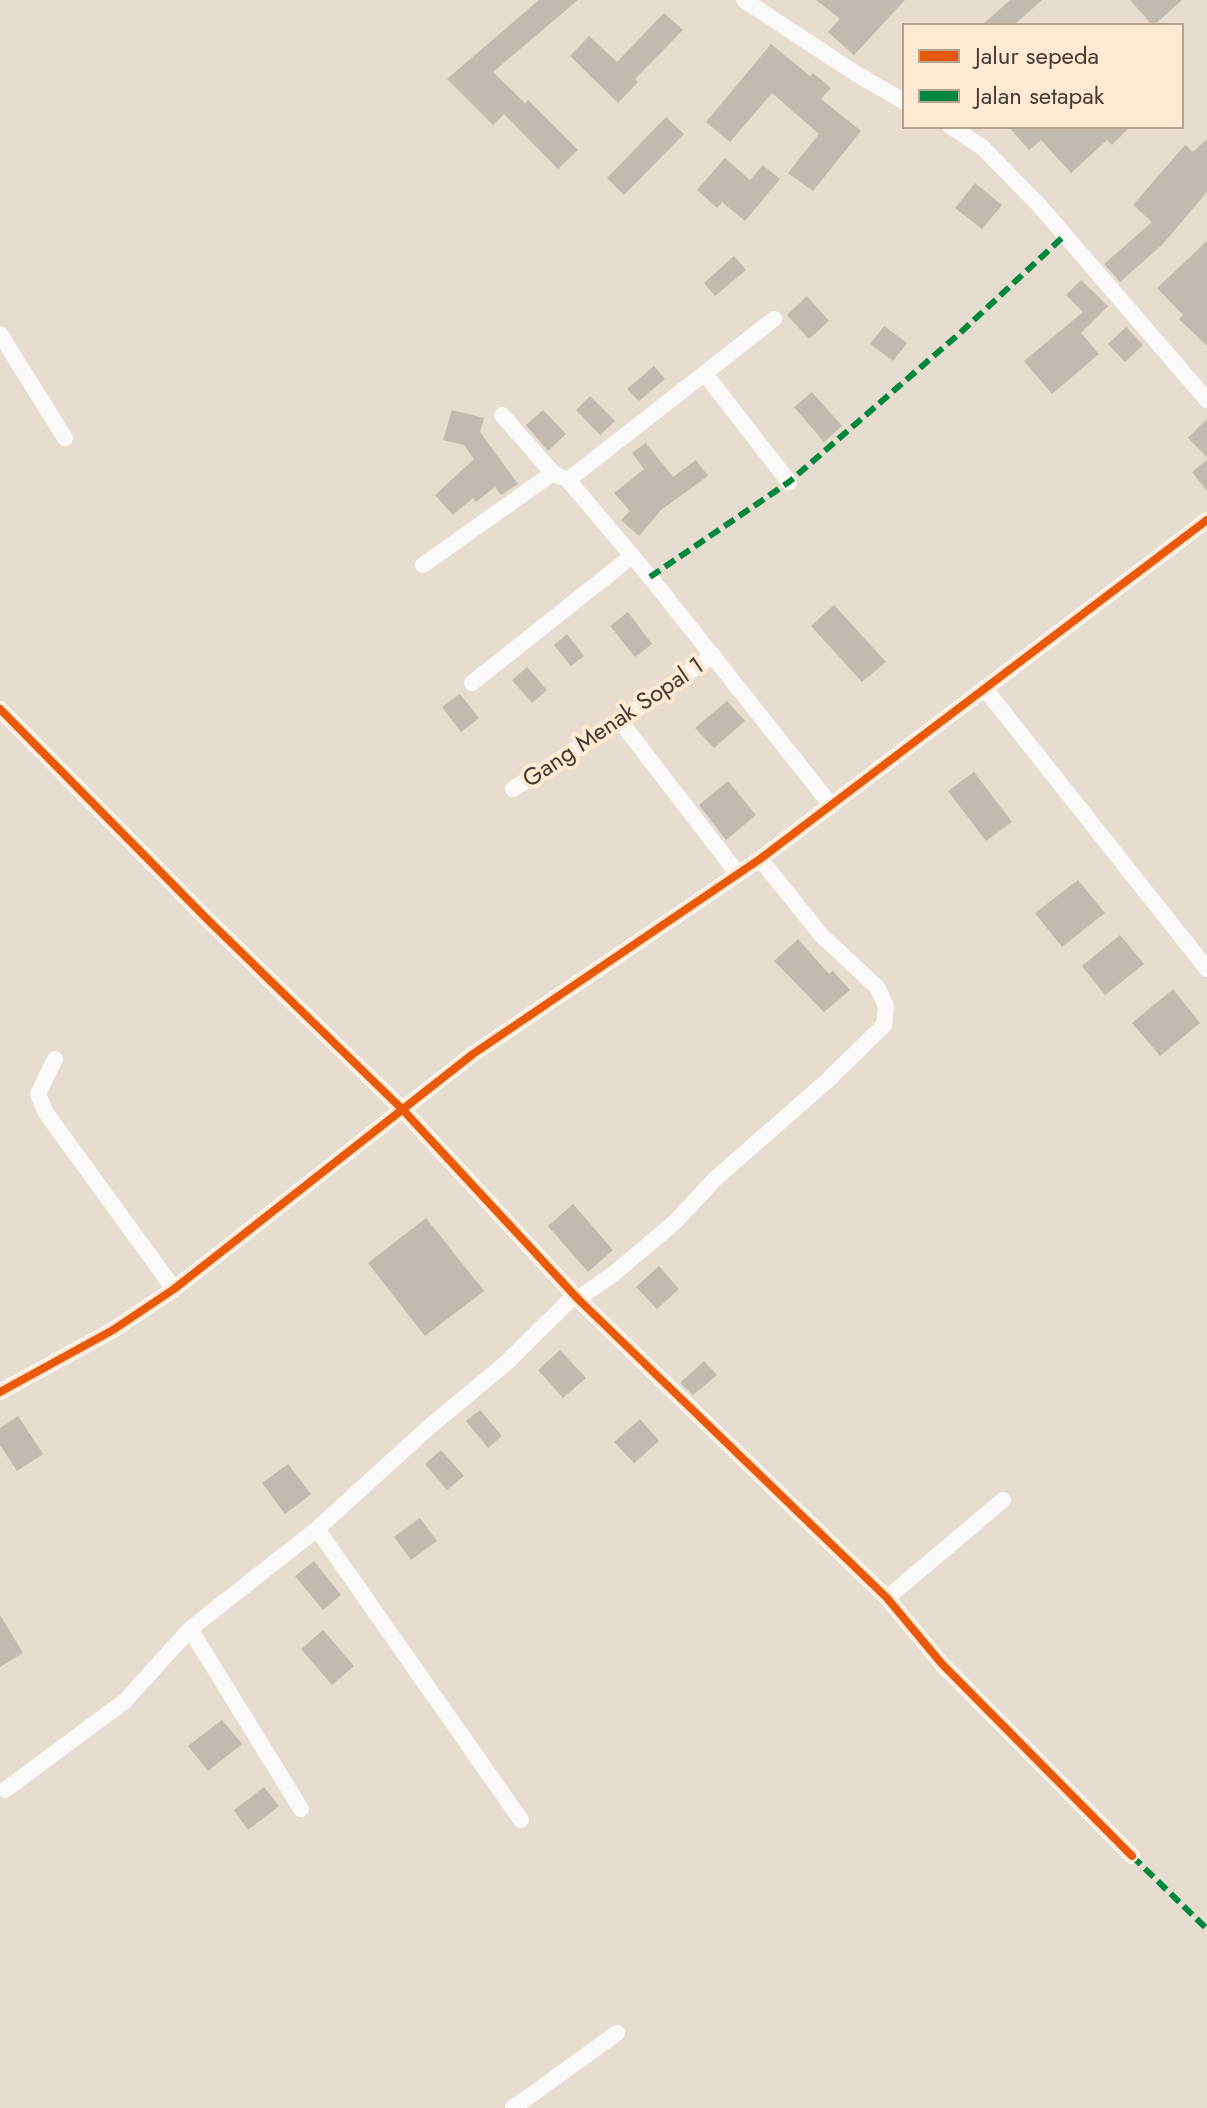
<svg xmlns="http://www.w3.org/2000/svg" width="1207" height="2108" font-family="Jost,sans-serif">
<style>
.building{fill:#c2b9b0}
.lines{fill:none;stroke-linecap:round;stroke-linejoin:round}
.minor{stroke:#fbfaf8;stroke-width:16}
.quiet{stroke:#00873e;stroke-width:6;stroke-dasharray:12 6;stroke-linecap:butt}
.cycleway-casing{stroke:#fee9d3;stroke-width:13}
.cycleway{stroke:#e8590c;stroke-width:8}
.labels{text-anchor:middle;stroke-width:8;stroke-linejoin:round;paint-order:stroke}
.street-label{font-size:24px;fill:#443b33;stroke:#fee9d3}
</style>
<rect width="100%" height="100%" fill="#e7dcd0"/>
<path class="building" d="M539,0H578L493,72L525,103L528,100L578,150L558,169L504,114L493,125L447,79Z
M816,0H905L854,55L828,32L840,19Z
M1010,0H1042L1013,26H981Z
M1130,0H1182L1153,26Z
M664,13L683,30L635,79L638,82L618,103L570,56L589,36L617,62Z
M771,44L810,76L813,73L831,88L821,99L861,131L813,191L788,173L819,134L772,93L730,142L706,122Z
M666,117L684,134L624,195L607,178Z
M1008,126H1131L1112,145L1107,140L1071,173L1041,140L1029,150Z
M1207,139V192L1162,245L1120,282L1104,264L1152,222L1133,205L1185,145L1193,152Z
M725,158L750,180L763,165L780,179L745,221L722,202L717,208L697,190Z
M975,183L1002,205L982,229L955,208Z
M1207,241V346L1179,319L1183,315L1157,288Z
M734,256L746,270L715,296L704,283Z
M1081,280L1108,306L1081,333L1099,354L1052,394L1024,361L1083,312L1066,295Z
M807,296L829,321L809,339L787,315Z
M884,326L907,343L893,361L870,344Z
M1126,327L1143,345L1125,362L1108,344Z
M654,366L665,379L639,401L627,389Z
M812,392L842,426L824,442L794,407Z
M590,396L615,421L600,435L576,410Z
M452,410L484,418L480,432L518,484L501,495L495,487L476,502L473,498L453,515L435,495L474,459L464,445L443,440Z
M543,410L566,434L548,451L526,425Z
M1207,419V457L1188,438Z
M646,443L673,477L696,460L708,476L661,510L639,536L621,520L630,511L614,493L644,469L632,453Z
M1207,460V491L1192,472Z
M834,605L886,662L862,682L811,626Z
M628,612L652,644L635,657L610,626Z
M567,634L584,656L571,666L554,645Z
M527,667L547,690L532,703L512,680Z
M460,694L479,718L461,732L442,707Z
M727,701L745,721L714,748L695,728Z
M974,772L1012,822L986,841L948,791Z
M728,781L756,815L726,840L699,805Z
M1078,880L1105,913L1062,947L1035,913Z
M1120,935L1144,964L1105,995L1082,966Z
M798,939L829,974L833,971L850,990L824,1012L774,961Z
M1173,989L1200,1023L1160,1056L1132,1023Z
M573,1204L613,1250L588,1272L548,1226Z
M426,1218L484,1291L425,1336L368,1263Z
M659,1266L679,1289L657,1309L636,1287Z
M560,1350L586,1378L563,1398L538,1370Z
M704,1361L717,1375L693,1395L680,1383Z
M480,1410L502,1436L488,1448L466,1421Z
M18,1416L43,1454L17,1471L0,1445V1428Z
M640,1419L659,1441L634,1463L614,1442Z
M441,1450L464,1476L447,1490L425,1464Z
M288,1464L311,1494L285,1514L262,1483Z
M420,1518L437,1541L411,1560L394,1537Z
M314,1561L341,1595L323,1610L295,1576Z
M0,1615L23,1653L0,1667Z
M323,1630L354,1666L332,1685L301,1649Z
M222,1720L242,1744L208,1771L188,1746Z
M264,1787L279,1806L248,1830L234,1810Z"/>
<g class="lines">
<path class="minor" d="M744,0L855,73L905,102
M950,126L982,147L1038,204L1207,400
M774,319L568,480L650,577L831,805
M0,334L65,438
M705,374L789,482
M502,415L553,473L561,477
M423,565L553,473
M472,683L632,556
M985,689L1207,969
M0,709L208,920L403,1110L578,1299L887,1598L942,1664L1132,1856
M620,721L738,874
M513,789L620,721L713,655
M55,1059L38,1094L46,1113L174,1289
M578,1299L617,1271L675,1222L715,1179L827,1081L884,1025L886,1006L877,987L822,936L760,859
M0,1392L113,1330L174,1289L473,1054L760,859L1207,520
M317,1529L521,1820
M887,1598L1003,1500
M190,1629L301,1809
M5,1790L125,1701L190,1629L317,1529L428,1428L505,1364L575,1295
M513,2108L617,2033"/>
<path class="quiet" d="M650,577L789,482L960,333L1064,236
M1132,1856L1207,1929"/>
<g class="cycleway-casing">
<path id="cycleway" d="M0,709L208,920L403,1110L578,1299L887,1598L942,1664L1132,1856
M0,1392L113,1330L174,1289L473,1054L760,859L1207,520"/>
</g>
<use href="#cycleway" class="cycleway"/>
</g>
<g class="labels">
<g class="street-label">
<text transform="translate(613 722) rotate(-34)" y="8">Gang Menak Sopal 1</text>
</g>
</g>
<rect x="903" y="24" width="280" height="104" fill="#fee9d3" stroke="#b4a393" stroke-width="2"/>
<rect x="919" y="50" width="40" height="12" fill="#e8590c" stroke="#b4a393" stroke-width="2"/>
<text x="975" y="64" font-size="24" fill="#443b33">Jalur sepeda</text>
<rect x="919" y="90" width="40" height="12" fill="#00873e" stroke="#b4a393" stroke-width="2"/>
<text x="975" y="104" font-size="24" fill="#443b33">Jalan setapak</text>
</svg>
